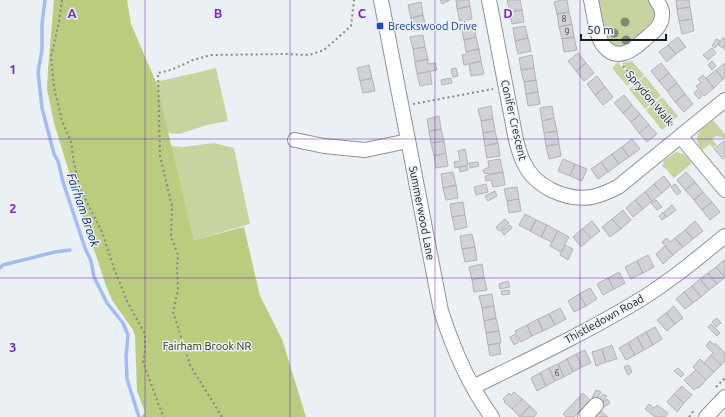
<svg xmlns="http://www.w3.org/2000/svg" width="725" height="417" font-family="Ubuntu,sans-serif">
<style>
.green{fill:#c7d4a0}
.forest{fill:#bacc7d}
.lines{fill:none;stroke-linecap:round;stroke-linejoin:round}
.stream{stroke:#a1bcf3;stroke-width:3.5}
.building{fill:#d1d1d6;stroke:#b2b2b7}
.minor-casing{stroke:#8f9397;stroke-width:16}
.path{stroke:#84878a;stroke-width:2;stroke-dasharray:2 3;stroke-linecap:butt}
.minor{stroke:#fff;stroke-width:14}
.tree{fill:#818877}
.grid{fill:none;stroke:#7b2cbf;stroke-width:1;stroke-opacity:0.55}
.transit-dot{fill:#1a4fb4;stroke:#ebf0f4;stroke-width:1.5}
.labels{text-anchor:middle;stroke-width:3;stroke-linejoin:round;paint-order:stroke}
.number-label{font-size:9px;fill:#484a4c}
.transit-label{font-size:11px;fill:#164399;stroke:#ebf0f4;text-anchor:start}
.street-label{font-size:11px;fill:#1b1d1e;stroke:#ebf0f4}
.park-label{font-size:11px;fill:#2b3210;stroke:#ebf0f4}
.water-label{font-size:12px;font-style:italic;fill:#06236e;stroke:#ebf0f4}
.grid-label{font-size:13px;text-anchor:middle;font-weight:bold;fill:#7b2cbf;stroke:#ebf0f4;stroke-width:3;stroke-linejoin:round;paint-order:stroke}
</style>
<rect width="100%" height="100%" fill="#ebf0f4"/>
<path class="green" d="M595,0H648L654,4L657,20L633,44L618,49L606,42Z
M632,61L644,75L637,81L622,63Z
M618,62L633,81L627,86L612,68Z
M216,68L228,121L207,125L179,134L167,133L156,82Z
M645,76L661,96L654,101L638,82Z
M637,84L652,103L645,109L629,89Z
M662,97L678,116L671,122L655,103Z
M653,105L669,124L662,130L646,110Z
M713,120L725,134V138L716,136L712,139L717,145L713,148L710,144L702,150C690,135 702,130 713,120Z
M214,143L234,148L250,224L194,240L171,146L183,147Z
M676,152L684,154L692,163L674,178L666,169L662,166L664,163L663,161Z"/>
<path class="forest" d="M54,0H127L131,24L156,82L194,240L244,227L260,296L282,339L306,417H141L145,412L137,391L135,336L133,330L112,300L106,286L96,255L87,231L54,123L47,89L48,69Z"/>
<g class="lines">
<path class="stream" d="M45,0L42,24V50L38,72L42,108L54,154L58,161L63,182L85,248L91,261L94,277L107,303L123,323L128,335L126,356L127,379L139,417
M0,268L3,265L55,252L70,250"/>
</g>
<path class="building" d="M440,0H450L442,4Z
M456,0H469L470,6L457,9Z
M507,0H520L522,10L510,12Z
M563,0H567L569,12L557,14L554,2Z
M676,0H689L690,7L677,9Z
M421,2L423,15L411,18L408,5Z
M470,6L472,19L460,21L457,9Z
M690,7L692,19L679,21L677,9Z
M522,10L524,22L512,24L510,12Z
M569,12L572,24L559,27L557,14Z
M423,15L426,28L413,31L411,18Z
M692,19L694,31L682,34L679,21Z
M440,23L441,28L430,30L429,25Z
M572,24L574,37L562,39L559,27Z
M474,25L476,37L464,40L461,27Z
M525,26L528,38L515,41L513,28Z
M423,35L425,47L413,49L410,37Z
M476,37L479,49L466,52L464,40Z
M574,37L577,50L564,52L562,39Z
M678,37L686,47L676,54L668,45Z
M528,38L531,51L518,54L515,41Z
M723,38L725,39V49L718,45Z
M716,39L720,41L715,48L712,46Z
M668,45L676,54L667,62L659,52Z
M425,47L428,59L415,62L413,49Z
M712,48L716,53L708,60L703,55Z
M479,49L481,61L464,65L462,55L467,54L466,52Z
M578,53L586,63L576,71L568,61Z
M532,55L534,68L521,70L519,58Z
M428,59V64L435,63L437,70L417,74L415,62Z
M481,61L484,74L471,76L469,64Z
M712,61L716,66L712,70L708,65Z
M586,63L594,73L584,81L576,71Z
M661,63L669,73L659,81L651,71Z
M725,63V78L723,79L716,70Z
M369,65L372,78L360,81L357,68Z
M456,68L458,76L453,77L451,69Z
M534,68L536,80L524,82L521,70Z
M716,70L723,79L714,88L706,78Z
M430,71L432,84L420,86L417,74Z
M669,73L677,83L667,91L659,81Z
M703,75L714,88L704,96L696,86L701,83L698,79Z
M597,76L605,87L595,95L587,84Z
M372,78L375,91L363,93L360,81Z
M451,78L452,83L442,85L441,80Z
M536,80L538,92L526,94L524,82Z
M677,83L685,94L675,102L667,91Z
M605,87L613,97L603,105L595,95Z
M697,90L702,96L699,99L694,93Z
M538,92L540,104L528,106L526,94Z
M685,94L693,104L684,112L675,102Z
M624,95L632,105L623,113L614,103Z
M632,105L640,114L631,122L623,113Z
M491,106L493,119L481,121L478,109Z
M552,106L554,118L542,121L540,108Z
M640,114L649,125L639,133L631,122Z
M439,116L441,129L429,131L427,119Z
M554,118L557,131L544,133L542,121Z
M493,119L495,131L483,133L481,121Z
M649,125L657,134L647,142L639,133Z
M441,129L444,141L431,143L429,131Z
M495,131L498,143L485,146L483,133Z
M557,131L559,144L546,146L544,133Z
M632,139L640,149L629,157L622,147Z
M444,141L446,153L434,156L431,143Z
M724,141L725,143V157L723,159L714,149Z
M498,143L500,156L487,158L485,146Z
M559,144L561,156L549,159L546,146Z
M622,147L629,157L619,164L612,154Z
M465,149L468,165L455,168L454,162L460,161L458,151Z
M446,153L448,166L436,168L434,156Z
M612,154L619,164L608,172L601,162Z
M500,159L503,172L490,174L484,173L483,170L489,167L488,161Z
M563,159L575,164L570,176L558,171Z
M478,162L479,166L470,168L469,163Z
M601,162L608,172L598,179L591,169Z
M575,164L587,169L582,181L570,176Z
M467,166L468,170L460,172L459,167Z
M453,172L456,185L443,188L441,174Z
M503,172L505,185L493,187L491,180L486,181L485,176Z
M686,172L695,182L685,190L677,180Z
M664,176L671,185L662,193L654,184Z
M695,182L703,192L694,200L685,190Z
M486,184L488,192L476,195L474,187Z
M654,184L662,193L652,201L645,192Z
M675,184L681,192L677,195L671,187Z
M456,185L458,198L446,200L443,188Z
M517,187L519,199L507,201L504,189Z
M495,191L497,196L488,201L485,196Z
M645,192L652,201L643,209L635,200Z
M703,192L712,202L702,210L694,200Z
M519,199L521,211L509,213L507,201Z
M635,200L643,209L633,217L626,208Z
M656,200L662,207L657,210L651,203Z
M463,202L465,215L452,217L450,204Z
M712,202L720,212L710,220L702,210Z
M672,205L676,210L667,217L663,213Z
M623,210L631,220L621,229L612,219Z
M663,212L666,217L662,220L659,216Z
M525,214L536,220L530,231L519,225Z
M465,215L467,227L455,230L452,217Z
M505,219L509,223L499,231L496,227Z
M612,219L621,229L610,237L602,227Z
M536,220L547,225L541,237L530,231Z
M592,221L600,231L591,238L582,229Z
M695,221L703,231L693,239L685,230Z
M510,225L512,228L504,235L501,231Z
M547,225L558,231L552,242L541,237Z
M582,229L591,238L581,247L573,237Z
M685,230L693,239L683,247L675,238Z
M558,231L569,237L561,252L550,246Z
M472,234L475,247L462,249L460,236Z
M667,238L670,242L675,238L683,247L673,255L662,242Z
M565,245L573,249L568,260L560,255Z
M665,246L673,255L663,264L656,254Z
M475,247L477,260L465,262L462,249Z
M648,255L654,267L643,273L637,261Z
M724,260L725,262V277L716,267Z
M637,261L643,273L631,279L625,267Z
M482,264L484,277L472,280L469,267Z
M716,267L725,277L717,284L708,273Z
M619,272L625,283L614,289L608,278Z
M708,273L717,284L709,290L700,279Z
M484,277L487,290L474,292L472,280Z
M608,278L614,289L603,295L597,284Z
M700,279L709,290L701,297L692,286Z
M508,281L510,287L500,289L499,284Z
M692,286L701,297L693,303L684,292Z
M590,288L597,299L586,306L579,294Z
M509,290L510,294L502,295L501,291Z
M684,292L693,303L685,309L676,299Z
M492,294L494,306L482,308L479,296Z
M579,294L586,306L574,312L568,301Z
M494,306L496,318L484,321L482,308Z
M674,306L683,318L675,324L666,313Z
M560,308L566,319L555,325L549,314Z
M666,313L675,324L667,331L657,320Z
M549,314L555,325L543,331L538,319Z
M496,318L499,331L486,333L484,321Z
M717,318L721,323L716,327L712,322Z
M538,319L543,331L532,336L527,325Z
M711,324L720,333L717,336L708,327Z
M527,325L532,336L521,342L515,331Z
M655,327L662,339L653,345L646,332Z
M499,331L501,343L488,345L486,333Z
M646,332L653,345L644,350L637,337Z
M515,334L519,342L514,345L510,337Z
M637,337L644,350L635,355L628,343Z
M710,341L714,345L715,343L725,353V361L721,365L711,355L713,353L706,346Z
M499,343L501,354L490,356L488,345Z
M628,343L635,355L626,360L619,348Z
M612,345L617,359L606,362L602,349Z
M602,349L606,362L596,366L592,352Z
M585,350L591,363L582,367L576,354Z
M576,354L582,367L573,372L567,359Z
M711,355L721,365L714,372L704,363Z
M567,359L573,372L564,377L558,364Z
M700,359L714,372L706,380L693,367Z
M558,364L564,377L555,381L549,368Z
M629,365L632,372L628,375L624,367Z
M549,368L555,381L546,386L540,373Z
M678,368L684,374L681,377L674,371Z
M696,370L706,380L699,388L698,387L694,390L684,380Z
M540,373L546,386L537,391L531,378Z
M682,386L692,395L684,403L674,394Z
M596,390L601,392L596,400L592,398Z
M514,392L522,399L512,409L504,402L505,401L503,399L509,393L511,395Z
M583,393L590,400L574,417H566L563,414Z
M603,394L607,396L601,404L597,401Z
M674,394L684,403L677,412L667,402Z
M522,399L530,406L520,417L512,409Z
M607,399L610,403L603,408L600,405Z
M649,404L654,408L657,405L668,413L665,417H655L645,409Z
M530,406L537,413L534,417H520Z
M601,411L608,417H595Z"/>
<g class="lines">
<g class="minor-casing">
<path id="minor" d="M381,0L441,311C453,348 468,385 492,417
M489,0L516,140C518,147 520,156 524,163C535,187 566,201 592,197C601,195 610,191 618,187L725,100
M591,0C594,13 596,35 603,45C617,63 633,50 645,39C652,33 661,27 662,17C663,11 660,5 656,0
M681,137L725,190
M295,140L324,146L365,150L408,141
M473,387C528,360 585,333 638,301C669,282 697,259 725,236
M585,417L596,405
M706,417L725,397"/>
</g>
<path class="path" d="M62,0L59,22L51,57L54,87L62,121L71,142L74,163L80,189L102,232L115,271L127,301L145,334V350L143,362L161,411L164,417
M623,66L673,126
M413,104L493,89
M716,387L725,378
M222,417L190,365L173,312L178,290L177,269L178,255L171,237L172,206L160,156L158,73L171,70L193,60L211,55L286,54L309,55L324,50L351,26L354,0
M689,417L695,409"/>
<use href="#minor" class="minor"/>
</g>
<g class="tree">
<circle cx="625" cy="22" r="4.5"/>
<circle cx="614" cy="33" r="4.5"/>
<circle cx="626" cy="40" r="4.5"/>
</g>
<path class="grid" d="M145,0V417M290,0V417M435,0V417M580,0V417M0,139H725M0,278H725"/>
<rect class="transit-dot" x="376" y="22" width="8" height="8" rx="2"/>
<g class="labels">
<g class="number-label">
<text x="564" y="22">8</text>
<text x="567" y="35">9</text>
<text x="557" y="376">6</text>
</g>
<g class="transit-label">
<text x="388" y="30">Breckswood Drive</text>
</g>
<g class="street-label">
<text transform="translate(650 98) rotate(50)" y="4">Sprydon Walk</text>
<text transform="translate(514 120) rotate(77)" y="4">Conifer Crescent</text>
<text transform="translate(422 213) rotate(79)" y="4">Summerwood Lane</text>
<text transform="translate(604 319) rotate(-29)" y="4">Thistledown Road</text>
</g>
<g class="park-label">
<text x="207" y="350">Fairham Brook NR</text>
</g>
<g class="water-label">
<text transform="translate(83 210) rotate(71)" y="4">Fairham Brook</text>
</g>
</g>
<g class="grid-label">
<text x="72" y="18">A</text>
<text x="218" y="18">B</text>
<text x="362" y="18">C</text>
<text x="508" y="18">D</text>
<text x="13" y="74">1</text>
<text x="13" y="213">2</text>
<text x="13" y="352">3</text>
</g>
<path d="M581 34v6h85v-6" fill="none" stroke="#1b1d1e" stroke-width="2"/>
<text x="587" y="34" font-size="12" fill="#1b1d1e" stroke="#ebf0f4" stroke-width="3" paint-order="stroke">50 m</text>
</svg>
